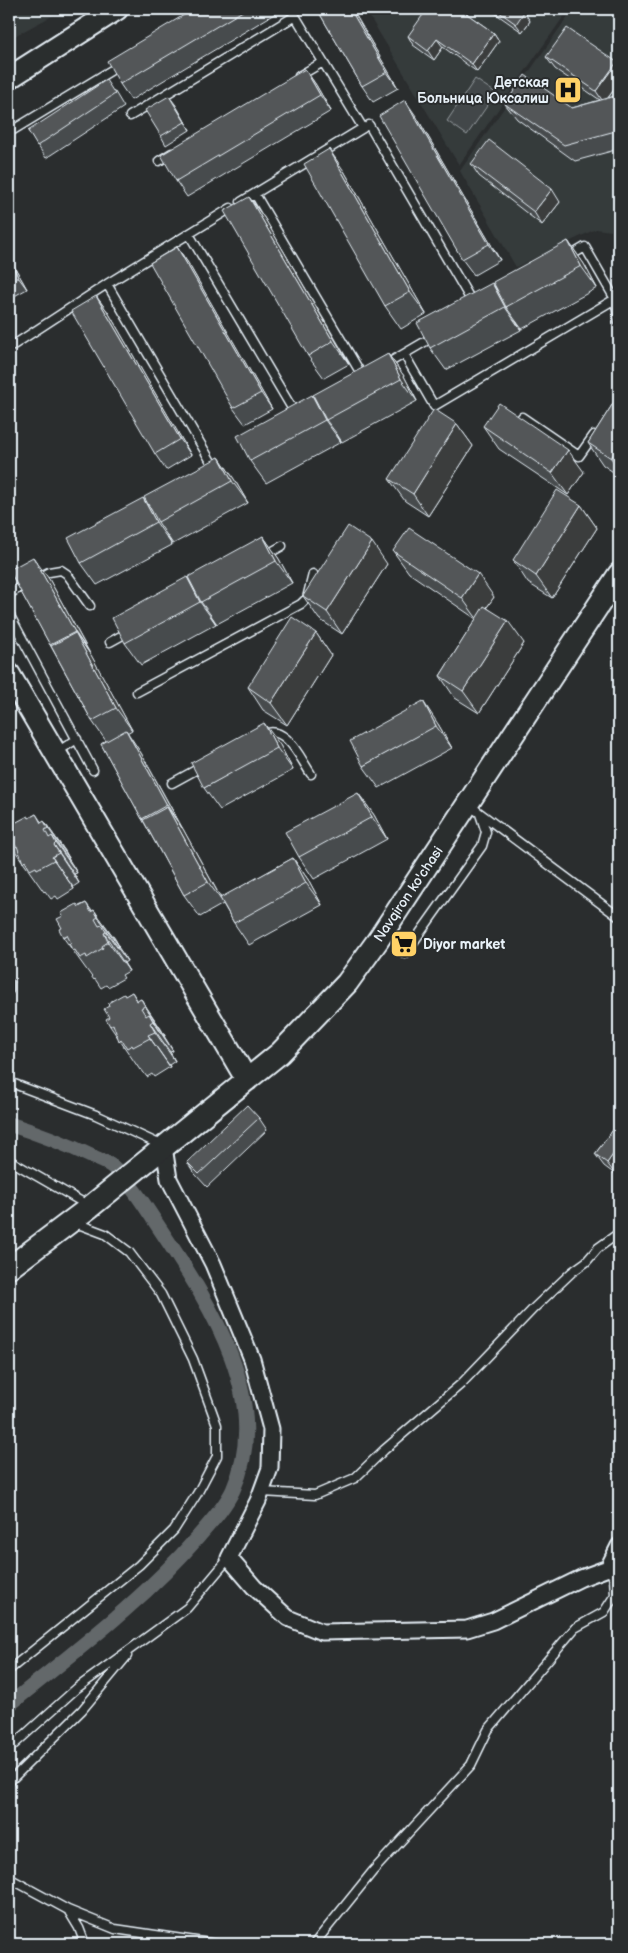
<svg xmlns="http://www.w3.org/2000/svg" width="628" height="1953" font-family="'Balsamiq Sans',sans-serif">
<style>
.built{fill:#363a3b}
.green{fill:#424648;stroke:#959ca0}
.lines{fill:none;stroke-linecap:round;stroke-linejoin:round}
.canal{stroke:#63686b;stroke-width:15}
.lane-casing{stroke:#e8f1f8;stroke-width:11}
.street-casing{stroke:#e8f1f8;stroke-width:19}
.secondary-casing{stroke:#e8f1f8;stroke-width:25}
.lane{stroke:#2a2d2e;stroke-width:8}
.street{stroke:#2a2d2e;stroke-width:15}
.secondary{stroke:#2a2d2e;stroke-width:21}
.wall{fill:#474b4d;stroke:#e8f1f8}
.shaded-wall{fill:#3a3d3e;stroke:#e8f1f8}
.building{fill:#535759;stroke:#e8f1f8}
.labels{text-anchor:middle;stroke-width:4;stroke-linejoin:round;paint-order:stroke}
.poi-label{font-size:14px;font-weight:bold;fill:#e8f1f8;stroke:#2a2d2e;text-anchor:end}
.street-label{font-size:14px;fill:#e8f1f8;stroke:#2a2d2e}
</style>
<rect width="100%" height="100%" fill="#2a2d2e"/>
<filter id="ink" filterUnits="userSpaceOnUse"><feTurbulence type="fractalNoise" baseFrequency=".02" numOctaves="2"/><feDisplacementMap in="SourceGraphic" scale="10" xChannelSelector="R" yChannelSelector="G"/><feConvolveMatrix kernelMatrix="1 2 1 2 8 2 1 2 1" color-interpolation-filters="sRGB"/></filter>
<g filter="url(#ink)">
<path class="built" d="M9,9H65L9,39Z
M365,9H569L459,165Z
M573,9H619V232L596,229L516,267L460,171Z"/>
<path class="green" d="M475,79L496,93L467,135L447,121Z"/>
<g class="lines">
<path class="canal" d="M9,1124C38,1133 66,1144 93,1157C100,1160 109,1163 114,1168C134,1186 149,1213 164,1235C211,1306 273,1402 233,1490C225,1507 210,1523 198,1537C143,1601 74,1652 9,1705"/>
<g class="lane-casing">
<path id="lane" d="M299,76L323,62
M130,116L295,16
M9,124L13,130L120,65
M369,125L472,302
M159,161L172,153
M255,194L363,377
M241,202L363,128L291,9
M189,234L296,415
M107,284L213,465
M615,299L619,322
M9,348L107,284L231,208
M404,354L434,406L615,299L585,247L568,257
M385,365L433,337
M522,417L579,456L594,435
M264,556L282,546
M37,578L49,572L61,570L67,574L90,606
M9,594L27,583
M9,614L93,770
M110,642L130,631
M137,692L301,604L307,598L313,574
M262,735C285,722 300,758 311,774
M57,752L77,739
M172,783L203,766
M469,805L619,917
M405,954L482,846L486,832L480,814
M9,983V990
M9,1082L96,1115L163,1146
M9,1160L89,1206
M262,1492L315,1495L355,1478L384,1450L461,1384L534,1308L572,1272L586,1262L598,1248L619,1233
M9,1670L139,1565L174,1530L197,1494L217,1456V1425L193,1359L161,1294L129,1252L105,1234L73,1222
M9,1749L77,1688L187,1608L229,1558
M9,1782L82,1710L127,1656
M9,1878L68,1910L79,1928L85,1944
M68,1910L115,1929L216,1944
M314,1944L373,1871L471,1765L488,1730L575,1628L604,1612L615,1595L614,1578L608,1568"/>
</g>
<g class="street-casing">
<path id="street" d="M164,1147L169,1179L213,1264L252,1359L271,1429L270,1468L258,1501L229,1558L254,1587L288,1618L322,1632L467,1629L493,1621L581,1578L608,1568L619,1546"/>
</g>
<g class="secondary-casing">
<path id="secondary" d="M9,78L117,9
M9,674L247,1080
M9,1268L90,1207L280,1053L347,983L378,940L619,574"/>
</g>
<use href="#lane" class="lane"/>
<use href="#street" class="street"/>
<use href="#secondary" class="secondary"/>
</g>
<path class="wall" d="M194,9H274L276,13L131,100L120,84Z
M317,9H352L398,88L373,102L362,86Z
M489,9H530L526,15L530,21L522,32Z
M467,14L494,33L499,41L477,72L443,47L434,60L413,45L408,36Z
M546,57L619,66V83L608,98L619,95V149L575,161L517,119L505,104L572,108L600,100L555,69Z
M305,69L316,85L331,111L187,197L176,181Z
M115,92L124,107L46,158L28,131Z
M175,104L190,130L166,145L161,136Z
M416,116L500,260L474,275L462,259Z
M471,164L560,202L542,225L479,176Z
M344,171L426,314L401,329L385,306Z
M249,197L265,219L349,364L324,378L308,356Z
M568,241L584,264L597,288L522,329L516,321L521,330L446,370L430,348L492,283L498,291Z
M177,247L188,263L272,409L245,424L233,408Z
M9,258L14,266L27,289L9,299Z
M96,296L108,312L191,455L166,470L155,454Z
M388,354L404,376L417,401L342,442L336,433L341,442L266,483L250,461L318,404Z
M619,394V476L603,465L588,443Z
M457,424L473,446L428,516L405,501L389,479Z
M483,426L584,472L568,495L499,449Z
M219,457L234,479L248,503L173,544L166,534L172,545L97,585L81,563L150,508Z
M581,505L597,528L552,598L528,583L513,560Z
M263,536L279,559L292,583L217,624L210,614L216,624L141,665L125,643Z
M393,551L494,597L487,607L524,643L479,713L455,698L440,676L476,619L409,573Z
M387,564L342,634L319,619L303,596Z
M9,570L49,579L132,730L127,733L141,753L221,898L293,858L309,881L322,905L249,945L234,923L223,904L200,917L184,895L101,744L106,741L92,721Z
M316,633L331,655L287,725L263,710L248,687Z
M438,724L452,748L379,788L363,766Z
M280,745L293,770L220,810L204,788Z
M358,793L374,815L387,839L314,879L299,857Z
M36,814L42,823L44,821L65,851L69,858H68L77,873L74,874L79,883L73,887L74,889L58,899L56,896L51,899L45,891L44,892L13,848V839L29,818Z
M86,903L92,911L94,910L115,939L119,946L118,947L127,961L124,963L129,971L122,975L124,978L108,987L106,985L101,988L95,979L94,980L63,937L62,928L79,906Z
M132,992L138,1001L141,999L161,1029L165,1036H164L173,1051L170,1052L175,1061L169,1065L170,1067L154,1077L152,1074L147,1077L141,1069L140,1070L110,1026L109,1017L126,996Z
M259,1118L267,1130L207,1187L195,1174L187,1162Z
M619,1122V1170L616,1175L604,1166L595,1154Z"/>
<path class="shaded-wall" d="M350,9H352L398,88L387,72Z
M460,9H471L465,17Z
M519,9H530L526,15L530,21L522,32L516,24Z
M494,33L499,41L477,72L472,64Z
M437,39L443,47L434,60L428,51Z
M617,62L619,66V83L604,103L596,91Z
M305,69L316,85L331,111L320,95Z
M169,96L175,104L190,130L185,122Z
M405,100L416,116L500,260L489,244Z
M329,149L344,171L426,314L410,292Z
M552,189L560,202L542,225L534,212Z
M249,197L265,219L349,364L333,341Z
M568,241L584,264L597,288L581,266Z
M177,247L188,263L272,409L261,393Z
M9,258L14,266L27,289L18,277Z
M492,283L508,306L506,307L516,321L521,330L505,307Z
M96,296L108,312L191,455L180,439Z
M388,354L404,376L417,401L401,379Z
M312,395L327,418L326,420L336,433L341,442L325,420Z
M457,424L473,446L428,516L413,494Z
M619,446V470L611,458Z
M568,450L584,472L568,495L552,473Z
M219,457L234,479L248,503L232,481Z
M143,498L159,521L158,522L166,534L172,545L156,522Z
M581,505L597,528L552,598L536,576Z
M263,536L279,559L292,583L276,561Z
M372,542L387,564L342,634L327,612Z
M33,557L49,579L90,654L75,632Z
M478,574L494,597L478,620L462,598Z
M187,577L202,600L201,602L210,614L216,624L200,602Z
M508,621L524,643L479,713L463,691Z
M75,633L91,655L132,730L116,708Z
M316,633L331,655L287,725L271,703Z
M423,701L438,724L452,748L436,726Z
M264,723L280,745L293,770L277,748Z
M126,730L141,753L182,828L167,805Z
M358,793L374,815L387,839L372,817Z
M167,807L183,829L224,904L208,882Z
M44,821L65,851L69,858L48,828Z
M52,836L73,866L77,873L56,843Z
M54,845L74,874L79,883L59,853Z
M52,857L73,887L74,889L54,860Z
M293,858L309,881L322,905L306,883Z
M94,910L115,939L119,946L98,917Z
M102,925L123,954L127,961L106,932Z
M104,933L124,963L129,971L108,942Z
M141,999L161,1029L165,1036L145,1006Z
M149,1014L169,1044L173,1051L153,1021Z
M150,1023L170,1052L175,1061L155,1032Z
M148,1035L169,1065L170,1067L150,1038Z
M619,1146V1170L616,1175L607,1163Z"/>
<path class="building" d="M194,9H246L120,84L107,61Z
M317,9H350L387,72L362,86Z
M427,9H460L494,33L472,64L437,39L428,51L408,36Z
M495,9H519L524,12L516,24Z
M567,28L617,62L596,91L546,57Z
M305,69L320,95L176,181L161,155Z
M525,75L572,108L619,95V130L564,145L505,104Z
M106,80L115,94L37,146L28,131Z
M169,96L185,122L161,136L145,110Z
M405,100L489,244L462,259L379,116Z
M489,140L552,189L534,212L471,164Z
M329,149L410,292L385,306L304,164Z
M249,197L333,341L308,356L224,211Z
M568,241L581,266L506,307L493,282Z
M177,247L261,393L233,408L150,263Z
M9,259L18,277L9,282Z
M492,283L505,307L430,348L417,323Z
M96,296L180,439L155,454L71,311Z
M388,354L401,379L326,420L313,395Z
M619,394V446L611,458L588,443Z
M312,395L325,420L250,461L237,436Z
M499,403L568,450L552,473L483,426Z
M434,409L457,424L413,494L389,479Z
M219,457L232,481L158,522L144,497Z
M557,490L581,505L536,576L513,560Z
M143,498L156,522L81,563L68,538Z
M348,526L372,542L327,612L303,596Z
M409,528L478,574L462,598L393,551Z
M263,536L276,561L201,602L188,577Z
M33,557L75,632L50,645L9,570Z
M187,577L200,602L125,643L112,618Z
M484,606L508,621L463,691L440,676Z
M292,617L316,633L271,703L248,687Z
M75,633L116,708L92,721L51,646Z
M423,701L436,726L363,766L350,741Z
M264,723L277,748L204,788L191,763Z
M126,730L167,805L142,819L101,744Z
M358,793L372,817L299,857L285,832Z
M167,807L208,882L184,895L143,820Z
M36,814L41,823L44,821L48,828L45,830L49,838L52,836L56,843L54,845L59,853L52,857L54,860L37,869L36,867L30,870L25,861L23,863L17,846L13,848L9,841L13,839L9,833V830L13,827L11,825L28,816L29,818Z
M293,858L306,883L234,923L220,898Z
M86,903L91,912L94,910L98,917L95,919L99,926L102,925L106,932L104,933L108,942L102,946L103,948L87,958L86,955L80,958L75,950L73,951L69,944L71,943L67,935L63,937L59,929L62,928L57,919L63,916L61,913L77,904L79,907Z
M132,992L137,1001L141,999L145,1006L141,1008L146,1016L149,1014L153,1021L150,1023L155,1032L148,1035L150,1038L133,1047L132,1045L127,1048L121,1039L119,1041L113,1024L110,1026L106,1019L109,1017L104,1009L109,1006L108,1003L124,994L125,996Z
M247,1105L259,1118L199,1174L187,1162Z
M619,1122V1146L607,1163L595,1154Z"/>
</g>
<defs>
<g id="hospital-square" transform="scale(1.4375)"><rect x="-9" y="-9" width="18" height="18" rx="4" fill="#ffd166" stroke="#2a2d2e"/><path d="M-5-5h3v3.5h4V-5h3V5h-3V1.5h-4V5h-3Z" fill="#111"/></g>
<g id="supermarket-square" transform="scale(1.4375)"><rect x="-9" y="-9" width="18" height="18" rx="4" fill="#ffd166" stroke="#2a2d2e"/><path d="M-6-5.5h2.5l.6 2H6L4.5 2H-2.5L-4.4-4H-6ZM-1.5 3.2a1.3 1.3 0 1 0 .1 0ZM3 3.2a1.3 1.3 0 1 0 .1 0Z" fill="#111"/></g>
</defs>
<g fill-rule="evenodd">
<use href="#hospital-square" x="568" y="90"/>
<use href="#supermarket-square" x="404" y="944"/>
</g>
<g class="labels">
<g class="poi-label">
<text x="549" y="87">Детская<tspan x="549" dy="16">Больница Юксалиш</tspan></text>
<text x="423" y="949" text-anchor="start">Diyor market</text>
</g>
<g class="street-label">
<text transform="translate(408 894) rotate(-56)" y="5">Navqiron ko'chasi</text>
</g>
</g>
<rect width="628" height="1953" fill="none" stroke="#2a2d2e" stroke-width="30"/>
<rect x="15" y="15" width="598" height="1923" fill="none" stroke="#e8f1f8" stroke-width="2" filter="url(#ink)"/>
</svg>
